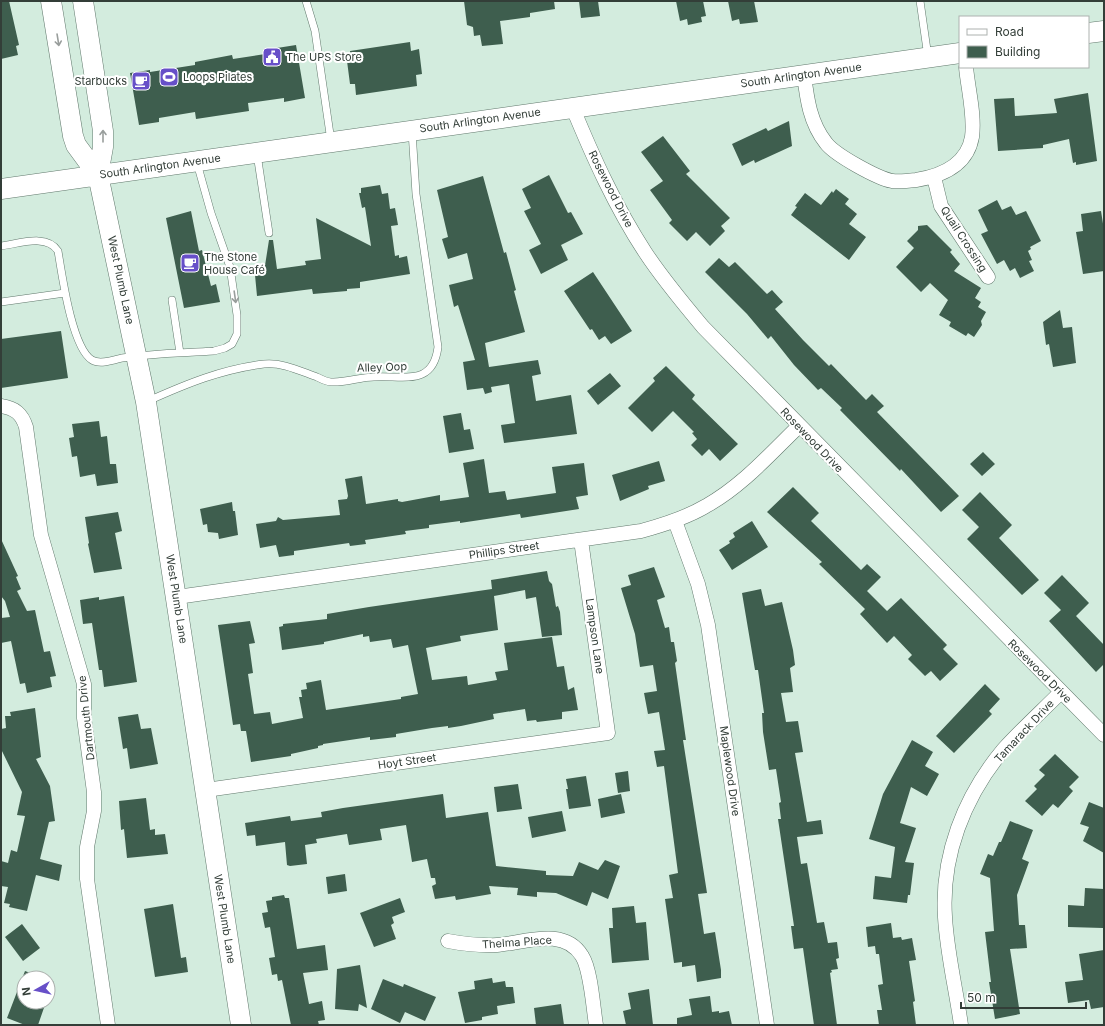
<svg xmlns="http://www.w3.org/2000/svg" width="1105" height="1026" font-family="Inter,sans-serif">
<style>
.building{fill:#3e5e4e}
.lines{fill:none;stroke-linecap:round;stroke-linejoin:round}
.lane-casing{stroke:#61786c;stroke-width:8}
.street-casing{stroke:#61786c;stroke-width:15}
.secondary-casing{stroke:#61786c;stroke-width:21}
.lane{stroke:#fff;stroke-width:7}
.street{stroke:#fff;stroke-width:14}
.secondary{stroke:#fff;stroke-width:20}
.oneway{stroke:#999e9c}
.labels{text-anchor:middle;stroke-width:4;stroke-linejoin:round;paint-order:stroke}
.poi-label{font-size:11px;fill:#333e38;stroke:#fff;text-anchor:start}
.street-label{font-size:11px;fill:#333e38;stroke:#fff}
</style>
<rect width="100%" height="100%" fill="#d3ecde"/>
<path class="building" d="M1,1H9L19,45L16,46L18,55L1,59Z
M464,1H554L555,9L530,13V17L500,21L503,44L482,46L480,35L474,36L473,27L467,25Z
M579,1H598L600,16L581,18Z
M676,1H703L706,16L701,17L702,22L688,25L687,19L680,21Z
M728,1H754L758,22L740,24L739,19L732,21Z
M410,42L411,51L419,49L422,74L416,75L417,86L356,95L355,84H350L347,61H351L350,51Z
M296,45L305,98L284,102V98L248,103L249,111L196,119L195,112L159,118V122L139,125L130,73L150,70V72L195,65V62L232,55L233,59L278,52L277,48Z
M1088,93L1097,161L1076,165V162L1073,163L1069,139L1043,145V148L998,151L994,99L1014,98L1015,116L1057,113L1054,99Z
M789,121L792,146L755,163L754,160L742,166L732,144L766,128L768,131Z
M663,136L690,171L686,174L730,218L721,226L725,231L710,246L696,232L687,241L669,223L672,220L650,190L663,181L641,152Z
M549,175L568,213L571,212L583,234L561,245L568,260L541,274L529,250L541,244L524,211L531,208L522,189Z
M483,176L504,253L506,252L516,290L514,291L525,332L485,343L489,367L538,360L541,374L532,376L536,401L571,395L577,434L504,443L501,425L515,423L509,384L491,387L492,392L485,394L483,388L467,390L463,362L475,360L458,305L454,307L449,285L473,279L467,253L448,259L442,239L448,237L437,190Z
M380,185L382,194L388,193L390,209L395,208L398,225L391,226L395,256L399,255V258L407,256L410,274L360,282V288L347,289V291L313,294L312,289L257,296L255,275V273L264,272L269,240H273L277,269L306,265L305,261L321,259L316,218L371,246L365,207L362,208L359,193H361V188Z
M836,189L849,199L845,204L857,214L849,224L866,237L849,260L791,215L797,207L795,206L805,193L821,205L832,191L833,193Z
M997,200L1002,210L1011,206L1016,215L1026,211L1041,241L1030,247L1031,249L1028,251L1032,260L1029,261L1034,271L1020,278L1015,268L1010,271L1004,260L997,264L981,234L988,231L978,210Z
M191,211L199,251L202,250L211,286L216,284L220,302L184,308L166,218Z
M1101,211L1104,230V271L1083,274L1076,232L1083,231L1081,214Z
M927,225L952,250L950,252L960,264L954,271L981,288L975,298L981,302L978,307L986,312L981,321L982,325L974,337L968,333L966,336L949,326L951,322L939,315L948,300L930,283L921,292L896,267L914,248L907,241L918,230V226Z
M719,258L729,267L735,262L767,294L772,290L783,302L775,309L803,340L829,366L831,364L866,400L872,394L884,406L877,412L959,496L941,512L901,469L900,471L840,410L842,408L821,388L818,390L794,365L771,336L768,339L747,314L705,272Z
M593,272L632,331L611,344L605,336L599,340L592,329L590,330L564,291Z
M1060,310L1063,328L1072,327L1076,363L1053,367L1049,344L1046,345L1043,322Z
M61,331L68,378L1,388V339Z
M666,366L695,395L692,399L738,444L720,461L709,449L702,456L691,445L697,439L692,433L694,432L673,411L652,432L628,408L655,381L653,378Z
M610,373L621,386L598,405L587,391Z
M461,413L464,430L470,429L474,449L449,453L443,416Z
M99,421L101,437L107,436L110,464H116L118,483L97,486L95,474L80,477L77,456L72,457L69,438L74,437L72,424Z
M983,452L995,464L982,476L970,464Z
M484,459L489,493L505,491L507,500L556,493L552,467L584,463L588,495L576,497L579,509L521,518L520,514L460,523V521L429,525V528L405,531L406,534L365,540L366,544L350,546L349,543L294,551V555L279,557L276,545L260,548L256,524L276,521L278,517L283,520L340,515L338,500L347,499L348,496L345,479L362,476L366,504L398,499V501L402,502L440,495V501L469,497L463,463Z
M659,461L665,481L648,486L649,489L620,501L612,475Z
M793,487L819,513L811,521L861,570L867,564L881,577L867,591L887,611L901,598L947,645L943,649L958,664L940,681L931,671L925,676L908,659L912,655L894,636L887,643L860,614L865,609L819,564L822,562L767,512Z
M980,492L1012,525L999,538L1039,580L1022,595L967,539L979,527L962,510Z
M232,502L233,511H235L238,535L219,539L218,533L208,532L207,524L203,525L200,509Z
M118,512L122,531L115,533L122,569L94,573L88,544L89,543L85,517Z
M752,521L768,547L732,570L719,550L730,543L729,541L735,537L733,533Z
M1,539L18,576L16,577L21,589L17,591L27,611L35,610L44,652L50,651L56,676L50,677L52,687L27,693L25,683L20,684L11,641L1,643V618L10,617L5,601L1,596Z
M654,567L665,597L657,600L665,628L669,627L671,642H674L677,661L675,663L686,740H683L707,893L698,894L704,934L715,932L721,970V978L697,982L695,965L682,967V962L674,963L665,899L673,898L669,875L678,873L664,766L657,767L654,751L665,750L659,712L648,714L644,693L657,691L653,665L640,667L635,634L621,588L631,585L628,575Z
M547,571L549,581L552,584L556,607L558,606L560,612L562,635L542,637L536,597L526,599L525,590L494,596L498,630L460,636L461,641L426,648L432,680L467,676L468,685L497,680L495,672L508,670L504,643L552,637L557,667L564,666L568,690L574,687L578,710L562,712V719L537,722L536,720L527,721L525,709L493,714L494,719L461,726L448,728V726L432,728L396,734V737L370,740V737L323,744V745L318,746V748L291,754V756L251,762L246,731H241L240,724L233,725L218,625L250,621L255,643L249,644L253,673L248,674L254,714L270,712L272,724L303,718L299,697H302L301,690L307,689L306,683L321,680L326,710L401,699V697L418,694L408,645L393,648L391,639L370,642L369,636L363,637V634L324,642V644L282,650L279,627L283,626V624L327,619V614L369,607L492,589L491,580Z
M1062,575L1089,603L1076,616L1104,645V664L1096,672L1049,621L1061,610L1044,593Z
M761,589L765,606L782,602L793,650L795,665L790,668L793,692L781,693L786,722L798,721L803,752L795,753L807,822L821,820L823,834L797,837L801,864L807,863L817,923L824,922L828,943L837,942L839,958L836,959L838,969L831,970L832,972L830,973L837,1025H814L803,948L794,949L791,926H794L778,819H781L779,803L781,802L776,769L769,770L763,732L762,713H764L758,670H755L742,593Z
M124,596L137,682L104,687L102,670H99L92,623L83,624L80,600L99,597V600Z
M985,684L1000,699L989,711L992,714L954,753L936,736Z
M35,708L41,757L36,759L50,786L55,821L49,822L40,859L62,865L59,881L36,875L27,911L9,907L10,904L4,903L8,887L1,886V861L8,863L11,850L17,852L25,816L17,815L22,792L1,749V729L6,728L5,716H11L10,712Z
M138,714L141,729L151,728L158,764L130,769L127,748L123,749L118,717Z
M912,740L933,752L925,766L939,774L927,796L911,787L900,823L916,828L905,862L914,863L910,895H908L907,903L873,899L875,876L891,878L895,847L869,839L883,794Z
M1055,754L1079,777L1069,787L1073,791L1058,808L1053,804L1042,816L1025,801L1037,789L1034,786L1045,775L1039,770Z
M628,771L630,791L618,793L615,773Z
M586,776L591,806L569,809L566,789H568L566,779Z
M518,784L522,809L497,812L494,787Z
M443,794L446,818L488,812L496,866L546,871V875L573,876L579,862L598,870L605,860L620,866L608,899L592,892L587,906L556,893L537,892V897L517,895L518,888L489,886L491,894L456,900L455,896L435,899L432,886L436,884L435,878H431L427,859L412,862L406,825L380,829L382,840L349,845L347,834L316,839L317,843L305,845L307,864L290,866L287,865L285,842L256,846L255,835L247,836L245,823L290,816L291,821L322,817L321,812L343,808Z
M621,794L625,813L601,818L598,799Z
M146,798L150,830L155,829V835L165,834L168,854L127,858L124,829L121,830L119,801Z
M1089,802L1104,808V853L1083,841L1089,827L1080,824Z
M562,811L566,831L532,838L528,817Z
M1010,821L1033,830L1022,859L1029,862L1017,895L1019,925H1025L1027,948L1010,949L1020,1014L995,1019L989,982H991L985,932L994,931L990,878L980,874L988,854L993,856L999,842H1001Z
M345,874L347,891L328,894L326,877Z
M1085,888L1104,889L1103,928L1068,927V905L1084,906Z
M284,895L285,898H289L297,949L325,945L328,970L303,973L309,1004L322,1001L325,1020L318,1021L319,1025H291L282,980L278,981L277,974L272,975L269,958L275,957L270,927L265,928L262,913L268,912L266,901L272,900V897Z
M400,898L405,912L392,917L394,923L391,925L396,939L374,947L360,913Z
M173,904L181,958L186,957L188,972L155,977L144,909Z
M634,906L636,923L646,922L649,960L612,963L609,928H613L612,908Z
M891,923L893,938L901,937L902,940L912,938L916,960L909,961L915,1001L913,1002L916,1025H879L877,1010H882L878,985L883,984L879,954H876L875,946L868,947L866,927Z
M22,924L40,948L23,961L5,937Z
M1104,950V1007L1091,1009L1089,1000L1068,1003L1065,982L1083,980L1079,954Z
M360,965L367,1008L359,1004L358,1011L335,1009L337,969Z
M25,971L44,978H24V1002H46L38,1025H25L7,1018Z
M492,978L493,983L505,981L506,987H513L515,1003L497,1006L498,1014L482,1017V1020L465,1023L458,992L475,989L474,981Z
M48,979L54,982L48,998Z
M383,979L403,987L404,984L436,997L425,1021L405,1012L400,1023L371,1009Z
M649,989L653,1025H626L623,1011L631,1009L628,993Z
M710,996L712,1012L719,1011V1013L729,1011L732,1025H677V1018L692,1015L689,999Z
M561,1004L564,1025H536L534,1008Z"/>
<g class="lines">
<g class="lane-casing">
<path id="lane" d="M306,1L315,31L331,141
M920,1L928,57
M257,154L269,233
M1,246C18,244 47,233 58,251C62,275 72,348 92,360C100,365 114,360 122,358C153,353 184,353 214,351L225,348L232,344L237,334V315L230,267L211,213L197,163
M172,300L180,353
M1,302L65,293
M148,401C186,384 222,369 264,364C282,362 300,371 317,377C321,379 327,382 331,382C345,383 360,377 374,377C403,375 433,387 438,347L416,194L412,131"/>
</g>
<g class="street-casing">
<path id="street" d="M804,75C807,99 810,123 826,143C835,155 877,178 892,181C899,182 908,181 916,180C941,176 967,166 972,137C975,115 968,89 966,67
M572,106C593,157 615,206 645,252C662,278 682,302 703,327L1104,735
M934,177L941,206L988,277
M1,406C15,408 22,414 26,427L41,535L84,684V718L94,792V811L87,847V879L108,1025
M675,521L698,584L708,625L767,1025
M177,597L641,531C663,525 686,518 706,506C742,486 770,454 799,426
M206,790L608,733L581,540
M448,941C464,944 480,946 497,945C524,943 564,926 582,956C591,970 593,1007 596,1025
M961,1025C956,989 947,953 945,917C941,856 964,797 1003,750C1021,730 1042,711 1061,692"/>
</g>
<g class="secondary-casing">
<path id="secondary" d="M51,1L73,136L76,145L98,175
M83,1L103,131V147L98,175L146,402L241,1025
M1088,33L1104,31
M1,189L960,53"/>
</g>
<use href="#lane" class="lane"/>
<use href="#street" class="street"/>
<use href="#secondary" class="secondary"/>
</g>
<defs><path id="oneway-shaft" d="M-6 0H5M1.5-3L5.5 0L1.5 3" fill="none" stroke-width="1.6" stroke-linecap="round" stroke-linejoin="round"/></defs>
<g class="oneway">
<use href="#oneway-shaft" transform="translate(58 40) rotate(81)"/>
<use href="#oneway-shaft" transform="translate(103 136) rotate(-90)"/>
<use href="#oneway-shaft" transform="translate(235 297) rotate(82)"/>
</g>
<defs>
<g id="civic-square" transform="scale(1)"><rect x="-9" y="-9" width="18" height="18" rx="4" fill="#674fc8" stroke="#fff"/><path d="M-.6-6.5H3V-4.5H.6V-3L4-1V1h2V6H-6V1h2V-1L-.6-3ZM-1.2 2.5V6h2.4V2.5Z" fill="#fff"/></g>
<g id="stadium-square" transform="scale(1)"><rect x="-9" y="-9" width="18" height="18" rx="4" fill="#674fc8" stroke="#fff"/><path d="M0-5a6.5 5 0 1 0 0 10a6.5 5 0 1 0 0-10ZM-3.5-1.8h7v3.6h-7Z" fill="#fff"/></g>
<g id="cafe-square" transform="scale(1)"><rect x="-9" y="-9" width="18" height="18" rx="4" fill="#674fc8" stroke="#fff"/><path d="M-5.5-4.5H6V0H3Q3 3.5 0 3.5H-2.5Q-5.5 3.5-5.5 0ZM3-3.2v2h1.7v-2ZM-6 4.5H4V6H-6Z" fill="#fff"/></g>
</defs>
<g fill-rule="evenodd">
<use href="#civic-square" x="272" y="57"/>
<use href="#stadium-square" x="169" y="77"/>
<use href="#cafe-square" x="141" y="81"/>
<use href="#cafe-square" x="190" y="263"/>
</g>
<g class="labels">
<g class="poi-label">
<text x="286" y="61">The UPS Store</text>
<text x="183" y="81">Loops Pilates</text>
<text x="127" y="85" text-anchor="end">Starbucks</text>
<text x="204" y="261">The Stone<tspan x="204" dy="13">House Café</tspan></text>
</g>
<g class="street-label">
<text transform="translate(801 75) rotate(-8)" y="4">South Arlington Avenue</text>
<text transform="translate(480 120) rotate(-8)" y="4">South Arlington Avenue</text>
<text transform="translate(160 166) rotate(-8)" y="4">South Arlington Avenue</text>
<text transform="translate(611 189) rotate(63)" y="4">Rosewood Drive</text>
<text transform="translate(964 239) rotate(57)" y="4">Quail Crossing</text>
<text transform="translate(121 280) rotate(78)" y="4">West Plumb Lane</text>
<text transform="translate(382 367) rotate(-2)" y="4">Alley Oop</text>
<text transform="translate(812 440) rotate(46)" y="4">Rosewood Drive</text>
<text transform="translate(504 550) rotate(-8)" y="4">Phillips Street</text>
<text transform="translate(177 599) rotate(81)" y="4">West Plumb Lane</text>
<text transform="translate(595 636) rotate(82)" y="4">Lampson Lane</text>
<text transform="translate(1040 671) rotate(45)" y="4">Rosewood Drive</text>
<text transform="translate(86 718) rotate(-96)" y="4">Dartmouth Drive</text>
<text transform="translate(1024 731) rotate(-47)" y="4">Tamarack Drive</text>
<text transform="translate(407 761) rotate(-8)" y="4">Hoyt Street</text>
<text transform="translate(730 771) rotate(82)" y="4">Maplewood Drive</text>
<text transform="translate(225 919) rotate(81)" y="4">West Plumb Lane</text>
<text transform="translate(517 942) rotate(-4)" y="4">Thelma Place</text>
</g>
</g>
<rect width="1105" height="1026" fill="none" stroke="#333e38" stroke-width="4"/>
<rect x="959" y="16" width="130" height="52" fill="#ffffff" stroke="#adb2af"/>
<rect x="967" y="29" width="20" height="6" fill="#ffffff" stroke="#adb2af"/>
<text x="995" y="36" font-size="12" fill="#333e38">Road</text>
<rect x="967" y="46" width="20" height="12" fill="#3e5e4e" stroke="#adb2af"/>
<text x="995" y="56" font-size="12" fill="#333e38">Building</text>
<g transform="translate(36 990) rotate(262)"><circle r="19" fill="#ffffff" stroke="#adb2af"/>
<path d="M0-3L7 15L0 10L-7 15Z" fill="#674fc8"/>
<text y="-6" font-size="11" font-weight="bold" text-anchor="middle" fill="#333e38">N</text>
</g>
<path d="M961 1002v6h125v-6" fill="none" stroke="#333e38" stroke-width="2"/>
<text x="967" y="1002" font-size="12" fill="#333e38" stroke="#ffffff" stroke-width="3" paint-order="stroke">50 m</text>
</svg>
